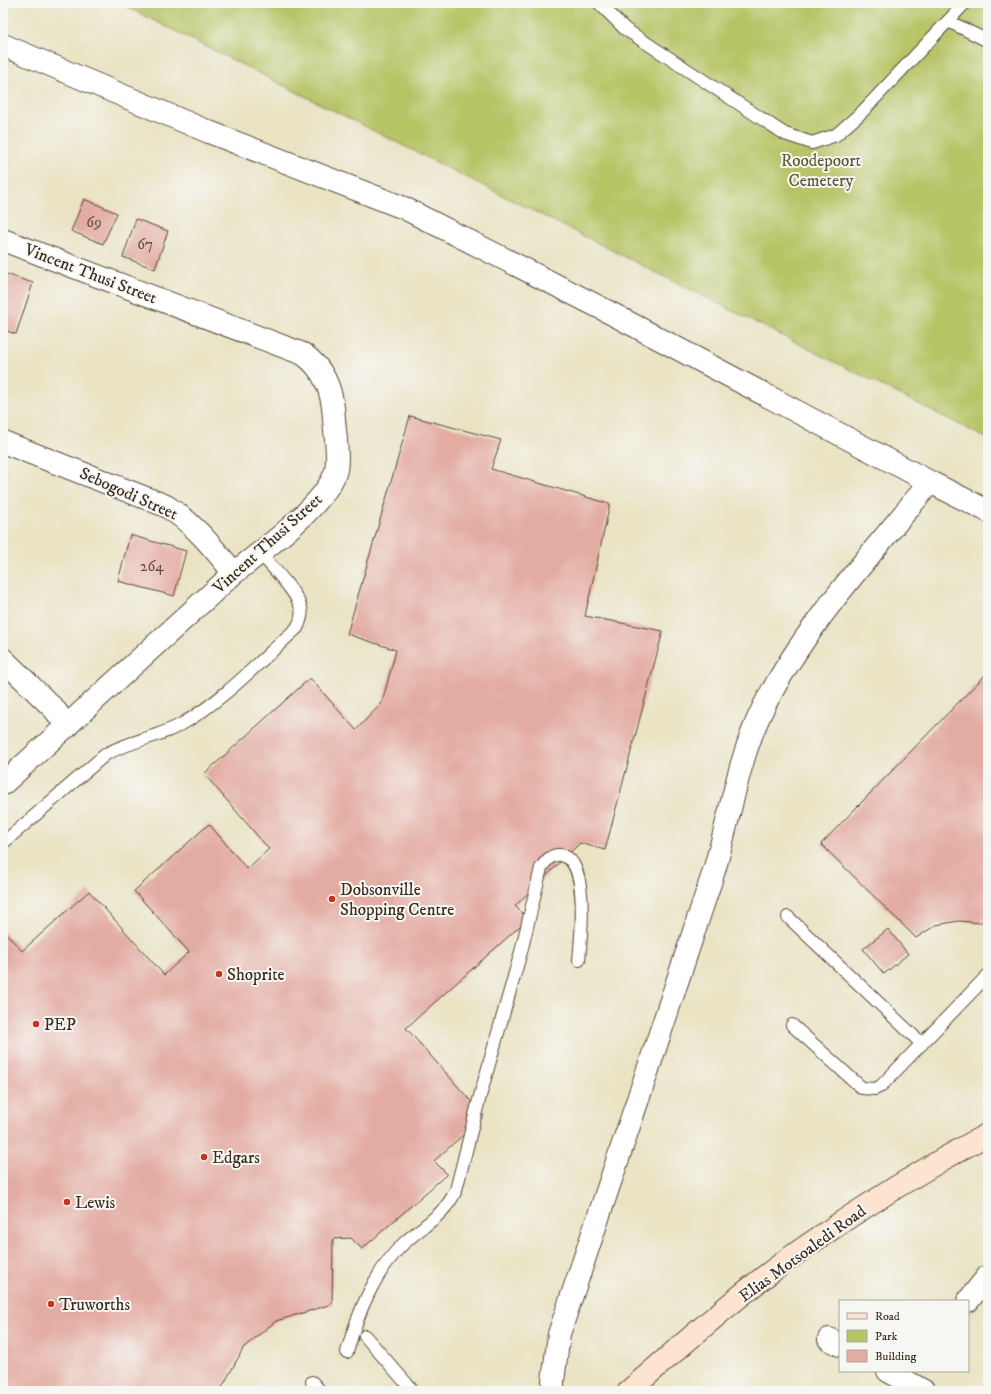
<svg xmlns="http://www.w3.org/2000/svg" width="991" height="1394" font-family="'IM FELL DW Pica',serif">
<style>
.green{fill:#b7c466;stroke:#797742}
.building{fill:#e3aca2}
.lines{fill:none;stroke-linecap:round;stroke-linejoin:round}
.service-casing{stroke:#554637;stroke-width:14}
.minor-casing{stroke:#554637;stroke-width:24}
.secondary-casing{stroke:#554637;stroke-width:24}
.service{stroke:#fff;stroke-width:12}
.minor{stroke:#fff;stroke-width:22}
.secondary{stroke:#fde4d1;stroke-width:22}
.poi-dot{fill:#c8321e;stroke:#f6f6f2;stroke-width:1.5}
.labels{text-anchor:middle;stroke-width:4;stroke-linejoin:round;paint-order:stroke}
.number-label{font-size:15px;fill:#654a3f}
.park-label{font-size:17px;fill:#605834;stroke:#f6f6f2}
.street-label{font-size:17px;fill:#3b2a1e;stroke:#f6f6f2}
.poi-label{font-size:17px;fill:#3b2a1e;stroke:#f6f6f2;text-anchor:start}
</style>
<rect width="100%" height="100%" fill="#f6f6f2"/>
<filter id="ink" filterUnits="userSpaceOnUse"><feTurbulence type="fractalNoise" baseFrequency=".025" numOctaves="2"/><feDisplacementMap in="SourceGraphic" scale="8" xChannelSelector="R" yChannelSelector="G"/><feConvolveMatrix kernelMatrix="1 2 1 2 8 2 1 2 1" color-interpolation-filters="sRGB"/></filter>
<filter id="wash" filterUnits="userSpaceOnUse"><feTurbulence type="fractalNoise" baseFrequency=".012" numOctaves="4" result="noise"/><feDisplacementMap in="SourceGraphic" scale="16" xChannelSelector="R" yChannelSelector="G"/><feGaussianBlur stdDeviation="0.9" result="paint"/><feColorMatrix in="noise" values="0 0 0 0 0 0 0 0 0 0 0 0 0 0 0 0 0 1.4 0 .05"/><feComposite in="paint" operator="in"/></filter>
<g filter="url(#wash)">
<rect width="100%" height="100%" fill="#eae3c4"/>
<path class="green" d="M119,3H988V439Z"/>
<g id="blocks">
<path class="building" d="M84,199L117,213L103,244L71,231Z
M136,219L168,231L155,269L123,257Z
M3,273L33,283L16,334L3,330Z
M410,416L501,440L491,469L610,504L585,616L663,631L605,850L580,843L515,906L528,919L406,1028L484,1116L434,1161L447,1174L362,1249L351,1238L333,1239L332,1304L276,1321L244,1347L220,1391H3V930L22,951L89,891L164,975L189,952L134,891L209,824L247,869L269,849L204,774L310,678L356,730L382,703L396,650L347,634Z
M130,535L186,551L174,596L118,581Z
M988,672V915L980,923L959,921L936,925L916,938L821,844Z
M888,929L908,954L884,974L863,949Z"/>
</g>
</g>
<g filter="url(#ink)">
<use href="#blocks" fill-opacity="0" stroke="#554637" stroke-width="1"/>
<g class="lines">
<g class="service-casing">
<path id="service" d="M599,3L625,29L785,134L812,143L836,135L862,112L965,3
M948,21L988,41
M3,843L106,754C130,741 159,737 182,724C224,700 261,660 297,628C300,622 303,615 301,608C297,592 271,566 260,553
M788,917L922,1044
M792,1025L862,1088L875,1089L881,1086L988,975
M365,1336L413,1391
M347,1352C358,1313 373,1275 401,1246C420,1227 445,1216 456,1190L480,1096L521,952L541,868C546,861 551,854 560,855C590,858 581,939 579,960
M312,1382L320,1391"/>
</g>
<g class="minor-casing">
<path id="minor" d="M3,45L209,132L404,208L601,308L930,482L988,511
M3,240L303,354C325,369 333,392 334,419C335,435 339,454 336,470C328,503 261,552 234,573L3,784
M3,442L166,506C194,523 213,548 234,573
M3,659L55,710L67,727
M968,1301L988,1276
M829,1339L840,1345
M888,1371L924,1391
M553,1391V1381L559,1334C610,1181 662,1030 712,877C730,821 737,759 764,706C807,623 872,554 930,482"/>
</g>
<g class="secondary-casing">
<path id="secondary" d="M629,1391C686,1342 743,1290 805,1247C864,1206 925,1168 988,1134"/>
</g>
<use href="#service" class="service"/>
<use href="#minor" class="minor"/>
<use href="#secondary" class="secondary"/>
</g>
</g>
<g class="poi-dot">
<circle cx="332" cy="899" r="4"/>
<circle cx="219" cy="974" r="4"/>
<circle cx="36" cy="1024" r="4"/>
<circle cx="204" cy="1157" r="4"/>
<circle cx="67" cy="1202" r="4"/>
<circle cx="51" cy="1304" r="4"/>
</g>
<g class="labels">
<g class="number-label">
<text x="94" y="227">69</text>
<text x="145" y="249">67</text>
<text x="152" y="571">264</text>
</g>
<g class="park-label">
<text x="821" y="166">Roodepoort<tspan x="821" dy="20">Cemetery</tspan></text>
</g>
<g class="street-label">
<text transform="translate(91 273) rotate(21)" y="6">Vincent Thusi Street</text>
<text transform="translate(129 493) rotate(24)" y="6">Sebogodi Street</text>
<text transform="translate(267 543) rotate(-42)" y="6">Vincent Thusi Street</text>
<text transform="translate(802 1253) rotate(-36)" y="6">Elias Motsoaledi Road</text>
</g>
<g class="poi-label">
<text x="340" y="895">Dobsonville<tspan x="340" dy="20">Shopping Centre</tspan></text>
<text x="227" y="980">Shoprite</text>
<text x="44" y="1030">PEP</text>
<text x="212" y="1163">Edgars</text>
<text x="75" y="1208">Lewis</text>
<text x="59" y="1310">Truworths</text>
</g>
</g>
<rect width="991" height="1394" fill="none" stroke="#f6f6f2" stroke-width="16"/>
<rect x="839" y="1300" width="130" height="72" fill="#f6f6f2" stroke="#aba49d"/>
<rect x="847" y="1313" width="20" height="6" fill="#fde4d1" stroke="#aba49d"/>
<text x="875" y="1320" font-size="12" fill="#3b2a1e">Road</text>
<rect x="847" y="1330" width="20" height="12" fill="#b7c466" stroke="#aba49d"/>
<text x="875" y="1340" font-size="12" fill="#3b2a1e">Park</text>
<rect x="847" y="1350" width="20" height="12" fill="#e3aca2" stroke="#aba49d"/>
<text x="875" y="1360" font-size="12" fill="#3b2a1e">Building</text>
</svg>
